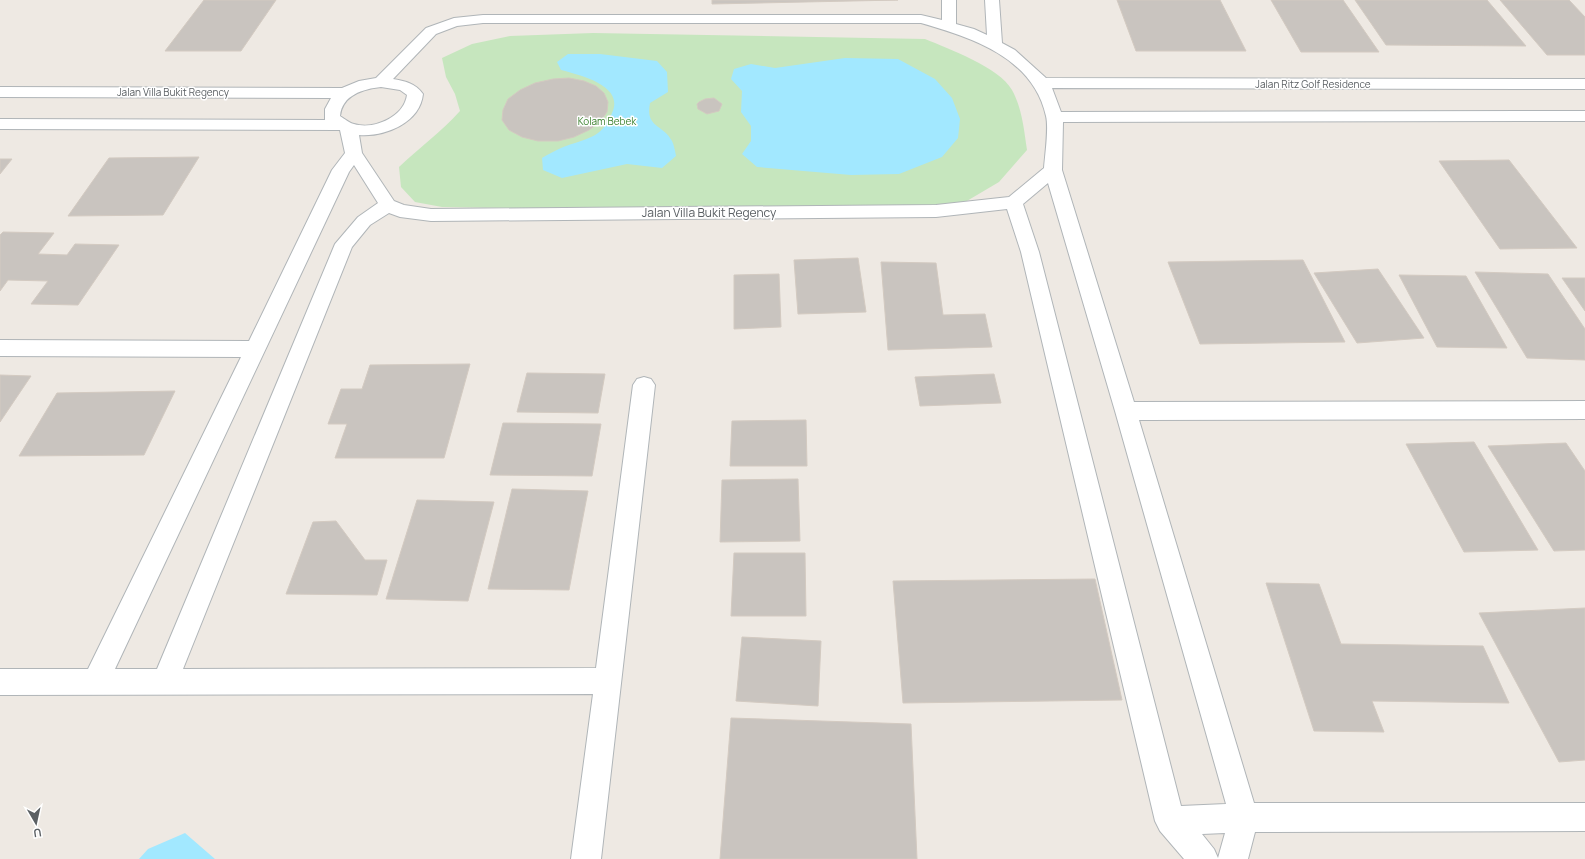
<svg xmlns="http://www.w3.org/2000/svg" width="1585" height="859" font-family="Manrope,sans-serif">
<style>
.green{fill:#c6e6be}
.water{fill:#a2e8ff}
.building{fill:#c9c4bf;stroke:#d3cac1}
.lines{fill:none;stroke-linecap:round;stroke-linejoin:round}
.street-casing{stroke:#b0b5b8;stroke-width:2}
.street{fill:#fff;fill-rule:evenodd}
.labels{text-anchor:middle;stroke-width:3;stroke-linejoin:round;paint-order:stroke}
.far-street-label{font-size:10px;fill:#5b6064;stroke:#fff}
.far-park-label{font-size:10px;fill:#3e8332;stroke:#fff}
.street-label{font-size:12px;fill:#5b6064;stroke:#fff}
</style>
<rect width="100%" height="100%" fill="#eee9e3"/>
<path class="green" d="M593,33L925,39C949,49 999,67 1012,90C1022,108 1024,130 1027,150L999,182L955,208L800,212L442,207L415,202L401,187L399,167C419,148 441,132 460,111L455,94L446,77L442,58L472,44L510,36Z"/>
<path class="water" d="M568,54H600L657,61L667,72L668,92L650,103C645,128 663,124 672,141C674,145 675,151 676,156L662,168L627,164L562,178L543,170L542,158C548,154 555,151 561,148C572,143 589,140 598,133C605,128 609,120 612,113C625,85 579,75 561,70L557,62Z
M845,58L898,59L935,79L952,98L960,119L958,138L942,157L899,174L851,175L757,167L742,154L751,141V126L741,112L742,91L731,79L734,69L751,64L775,68Z
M185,833L215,859H139L148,849Z"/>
<path class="building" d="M204,0H276L241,51H165Z
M712,0H898L712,4Z
M1117,0H1220L1246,51H1136Z
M1271,0H1343L1379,52H1301Z
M1355,0H1487L1526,46L1386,45Z
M1500,0H1569L1585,17V55H1547Z
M569,78L584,81L596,86L604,93L608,102L607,112L600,122L589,130L574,137L558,141H538L522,137L509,130L502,120L503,110L508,99L520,90L535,83L553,79Z
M714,98L722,104L719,111L707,114L698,109L697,104L699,102L705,99Z
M199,157L163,215L68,216L109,158Z
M0,159H12L0,174Z
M1509,160L1577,248L1500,249L1439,161Z
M3,232L54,233L38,254L67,255L75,244L119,245L78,305L31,304L48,281L8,280L0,291V235Z
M858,258L866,312L798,314L794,260Z
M1303,260L1345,342L1200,344L1168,262Z
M881,262L936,263L943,315L985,314L992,347L888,350Z
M1378,269L1424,338L1357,343L1314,273Z
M1475,272L1548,274L1585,329V360L1527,358Z
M779,274L781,327L734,329V275Z
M1399,275L1466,276L1507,348L1437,347Z
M1562,278H1585V311Z
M470,364L444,458H335L347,424H328L341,389H362L370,365Z
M527,373L605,374L598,413L517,412Z
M994,374L1001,403L920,406L915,377Z
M0,375L31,376L0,422Z
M175,391L144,455L19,456L57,393Z
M806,420L807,466H730L732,421Z
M503,423L601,424L592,476L490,475Z
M1474,442L1538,550L1464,552L1406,444Z
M1566,443L1585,471V550L1554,551L1488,446Z
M798,479L800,541L720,542L722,480Z
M512,489L588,491L569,590L488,589Z
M417,500L494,502L468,601L386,599Z
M336,521L365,560H387L377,595L286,594L313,522Z
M734,553H805L806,616H731Z
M1095,579L1122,700L903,703L893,581Z
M1266,583L1319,584L1341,644L1483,646L1509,703L1372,701L1384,732L1314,731Z
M1585,608V760L1559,762L1479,613Z
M742,637L821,641L818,706L736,701Z
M731,718L911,724L917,859H720Z"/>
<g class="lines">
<g class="street-casing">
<path id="street" d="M942,0H956V24L974,29L987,35L985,0H999L1002,43L1015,50L1046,78L1585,79V89L1052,88L1061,112L1585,111V121L1063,122L1062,170L1134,402L1585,401V419L1139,420L1254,803H1585V831L1255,832L1248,859H1184L1160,831L1155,821L1021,252L1007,209L936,217L431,221L400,217L389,213L370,225L352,247L183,669L596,668L633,385L637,379L644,377L651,379L655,385L601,859H571L593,694L0,695V669H88L241,357L0,356V340L249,341L332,170L345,153L340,130L0,129V119L325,120V109L331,98L0,97V87L342,88L359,81L376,78L426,28L454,18L483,15H921L942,20ZM483,23H921C972,38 1033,57 1046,116C1049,128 1045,155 1044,168L1009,197L936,205L431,209L404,205L394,201L362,153L359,135C385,137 420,123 423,94C415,83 405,81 393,79L436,34L457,26ZM381,87L400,90L407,95C404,117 374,130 354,124C349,123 345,119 340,116C342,95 363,89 381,87ZM354,165L378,203L358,217L335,244L157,669H115L349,172ZM1048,183L1115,411L1226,804L1181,806L1039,252L1023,204ZM1225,833L1218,858L1214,849L1202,834Z"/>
</g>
<use href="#street" class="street"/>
</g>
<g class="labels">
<g class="far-street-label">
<text x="1313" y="88">Jalan Ritz Golf Residence</text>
<text x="173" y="96">Jalan Villa Bukit Regency</text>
</g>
<g class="far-park-label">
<text x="607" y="125">Kolam Bebek</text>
</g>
<g class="street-label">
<text x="709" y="217">Jalan Villa Bukit Regency</text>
</g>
</g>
<g transform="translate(36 823) rotate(171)" stroke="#ffffff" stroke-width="3" paint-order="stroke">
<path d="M0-3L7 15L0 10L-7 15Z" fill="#5b6064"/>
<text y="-6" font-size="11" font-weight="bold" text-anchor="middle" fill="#5b6064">U</text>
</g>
</svg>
